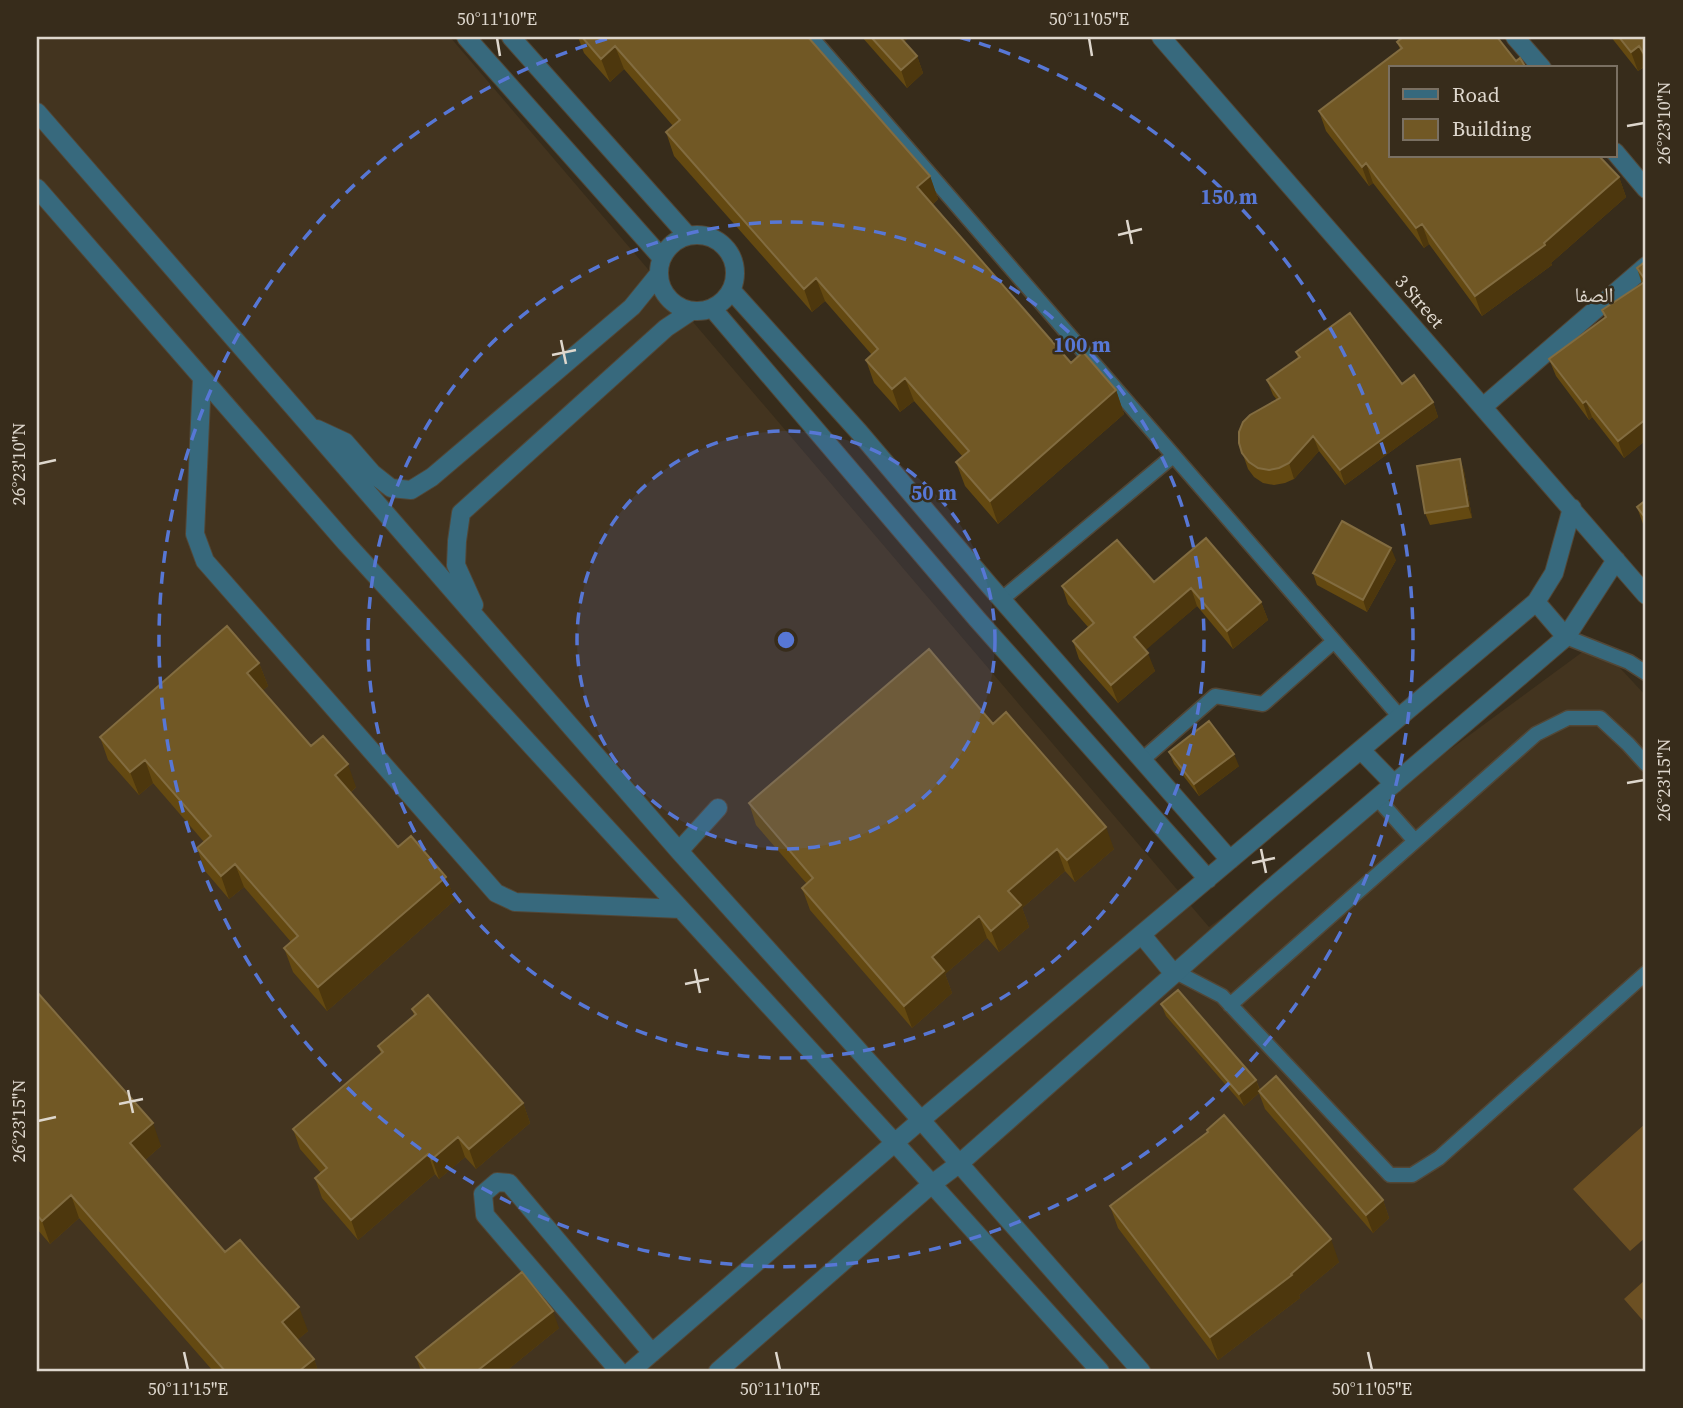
<svg xmlns="http://www.w3.org/2000/svg" width="1683" height="1408" font-family="'Source Serif 4','Noto Naskh Arabic',serif">
<style>
.built{fill:#43341f}
.green{fill:#6c5023}
.lines{fill:none;stroke-linecap:round;stroke-linejoin:round}
.lane-casing{stroke:#524737;stroke-width:17}
.street-casing{stroke:#524737;stroke-width:20}
.lane{stroke:#37697d;stroke-width:14}
.street{stroke:#37697d;stroke-width:18}
.wall{fill:#644911}
.shaded-wall{fill:#4d370d}
.building{fill:#715825;stroke:#826c40;stroke-width:2}
.ticks{fill:none;stroke:#ded7cd;stroke-width:2.5}
.ring{fill:none;stroke:#5777d5;stroke-width:3.5;stroke-dasharray:12 9}
.labels{text-anchor:middle;stroke-width:5;stroke-linejoin:round;paint-order:stroke}
.street-label{font-size:19px;fill:#ded7cd;stroke:#372c1b}
.neighbourhood-label{font-size:21px;fill:#ded7cd;stroke:#372c1b}
.centre{fill:#5777d5;stroke:#372c1b;stroke-width:3.5}
.ring-label{font-size:21px;text-anchor:middle;font-weight:bold;fill:#5777d5;stroke:#372c1b;stroke-width:5;stroke-linejoin:round;paint-order:stroke}
.neatline{fill:none;stroke:#ded7cd;stroke-width:2.5}
.ticks-label{font-size:18px;text-anchor:middle;fill:#ded7cd}
</style>
<rect width="100%" height="100%" fill="#372c1b"/>
<path class="built" d="M37,37H450L1209,927L1596,642L1646,696V1371H37Z"/>
<path class="green" d="M1646,1123V1237L1630,1251L1573,1189Z
M1646,1279V1324L1624,1299Z"/>
<g class="lines">
<g class="lane-casing">
<path id="lane" d="M811,37L1400,717
M1002,599L1173,456
M1566,637L1629,662L1646,673
M1142,760L1215,696L1263,704L1333,642
M1377,798L1415,841
M1176,972L1222,996L1390,1175H1412L1439,1158L1646,973
M1230,1005L1536,734L1568,718H1600L1628,744L1646,764"/>
</g>
<g class="street-casing">
<path id="street" d="M466,37L662,258
M511,37L688,236
M1161,37L1646,595
M1515,37L1542,68
M37,112L679,851L921,1120L1141,1371
M1615,152L1646,189
M37,188L346,543L895,1143L1100,1371
M659 273a38 38 0 1 1 76 0a38 38 0 1 1-76 0Z
M732,291L859,432L989,585L1230,860
M712,308L977,619L1208,879
M202,378L195,534L205,561L496,893L515,902L681,909
M1484,406L1646,266
M317,429L345,442L372,473L391,488L411,490L432,477L632,307L658,275
M1536,602L1566,637
M474,605L456,565L457,541L461,513L666,328L690,312
M1361,750L1394,784
M679,851L718,808
M1142,935L1174,974
M619,1371L485,1215L483,1194L497,1182L509,1183L652,1353
M631,1371L921,1120L1536,602L1554,573L1572,508
M718,1371L932,1184L960,1163L1267,892L1566,637L1616,560"/>
</g>
<use href="#lane" class="lane"/>
<use href="#street" class="street"/>
</g>
<path class="wall" d="M578,37H808L930,176L938,199L932,205L1071,363L1116,390L1124,414L998,524L965,486L956,462L963,457L914,401L900,412L874,383L866,360L872,355L825,301L812,312L674,156L666,132L673,126L624,69L610,82L584,53Z
M862,37H910L904,41L917,56L923,73L907,88Z
M1611,37H1646V66L1638,71Z
M1397,42L1516,61L1526,68H1391L1619,177L1626,197L1551,263L1552,265L1482,316L1429,244L1424,248L1373,183L1369,186L1326,131L1319,111L1400,49Z
M1646,261V440L1624,458L1592,417L1589,420L1556,376L1549,359L1605,318L1602,310L1642,284L1637,268Z
M1296,352L1402,384L1433,402L1438,417L1345,485L1319,451L1294,479L1285,483L1274,485L1263,483L1254,477L1248,469L1239,443L1277,400L1273,395L1267,380L1298,358Z
M1460,459L1464,471L1472,518L1430,525L1425,513Z
M1646,500V528L1643,524L1637,507Z
M1396,560L1367,612L1317,585L1313,573Z
M1154,582L1261,602L1268,620L1233,649L1197,606L1145,650L1155,671L1118,703L1079,659L1073,641L1088,627L1068,604L1062,586Z
M259,663L268,686L262,691L311,746L356,787L351,792L398,847L446,877L455,900L327,1011L293,972L284,948L291,942L244,887L229,899L205,871L197,848L204,842L153,783L139,795L108,760L100,737Z
M993,724L1114,849L1075,882L1065,871L1022,908L1029,927L999,952L987,938L945,974L952,993L912,1028L810,910L802,888L807,884L756,825L749,803Z
M1169,752L1239,766L1199,796L1174,764Z
M37,992L161,1146L145,1160L225,1252L308,1331L297,1340L314,1359L318,1371H213L79,1218L50,1244L37,1229Z
M1161,1004L1256,1080L1260,1090L1383,1200L1389,1218L1373,1233L1265,1109L1259,1093L1244,1106L1166,1016Z
M412,1009L523,1103L530,1123L476,1169L465,1157L439,1179L435,1174L358,1240L322,1198L315,1178L321,1173L300,1149L293,1129L381,1054L378,1046L414,1015Z
M1207,1130L1339,1262L1299,1295L1300,1298L1218,1360L1118,1228L1110,1206L1208,1132Z
M559,1328L506,1371H421L416,1357Z"/>
<path class="shaded-wall" d="M896,37H910L899,46Z
M615,46L624,69L610,82L601,59Z
M1639,46L1646,65L1638,71L1631,52Z
M917,56L923,73L907,88L901,70Z
M1366,163L1373,183L1369,186L1362,167Z
M930,176L938,199L926,211L917,187Z
M1619,177L1626,197L1551,263L1552,265L1482,316L1475,296L1544,243Z
M1422,224L1429,244L1424,248L1416,228Z
M816,278L825,301L812,312L804,289Z
M905,378L914,401L900,412L892,389Z
M1116,390L1124,414L998,524L990,501Z
M1586,401L1592,417L1589,420L1583,403Z
M1433,402L1438,417L1345,485L1340,470Z
M1646,419V440L1624,458L1618,441Z
M1313,436L1319,451L1294,479L1289,463Z
M1460,459L1464,471L1472,518L1468,506Z
M1391,548L1396,560L1367,612L1363,600Z
M1191,588L1197,606L1140,655L1134,637Z
M1261,602L1268,620L1233,649L1227,631Z
M1148,653L1155,671L1118,703L1111,685Z
M259,663L268,686L255,697L247,673Z
M1234,754L1239,766L1199,796L1194,784Z
M145,760L153,783L139,795L130,772Z
M348,764L356,787L344,798L335,775Z
M1106,827L1114,849L1075,882L1067,860Z
M1057,849L1065,871L1022,908L1029,927L999,952L991,931L1008,891Z
M235,864L244,887L229,899L221,876Z
M446,877L455,900L327,1011L318,987Z
M979,916L987,938L945,974L952,993L912,1028L904,1006L932,957Z
M1256,1080L1260,1092L1244,1106L1239,1094Z
M523,1103L530,1123L476,1169L469,1149Z
M153,1123L161,1146L138,1166L130,1143Z
M458,1137L465,1157L439,1179L432,1159Z
M428,1154L435,1174L358,1240L351,1220Z
M71,1195L79,1218L50,1244L42,1221Z
M1383,1200L1389,1218L1373,1233L1366,1215Z
M1331,1239L1339,1262L1299,1295L1300,1298L1218,1360L1210,1337L1291,1274Z
M299,1307L308,1331L290,1346L282,1322Z
M553,1311L559,1328L506,1371H477Z
M314,1359L318,1371H299Z"/>
<path class="building" d="M582,37H808L930,176L917,187L1071,363L1083,352L1116,390L990,501L956,462L969,451L905,378L892,389L866,360L878,349L816,278L804,289L666,132L680,120L615,46L601,59Z
M871,37H900L917,56L901,70Z
M1403,37H1497L1516,61L1520,58L1526,68H1391V156H1599L1619,177L1544,243L1545,245L1475,296L1422,224L1416,228L1366,163L1362,167L1319,111L1402,48L1397,42Z
M1619,37H1646V57L1639,46L1631,52Z
M1646,261V281L1637,268Z
M1646,281V419L1618,441L1586,401L1583,403L1549,359L1606,317L1602,310Z
M1350,313L1402,384L1414,375L1433,402L1340,470L1313,436L1289,463L1279,468L1269,470L1258,468L1249,462L1242,453L1239,443V432L1243,422L1250,415L1280,398L1267,380L1300,357L1296,352Z
M1460,459L1468,506L1425,513L1417,466Z
M1646,500V519L1637,507Z
M1342,521L1391,548L1363,600L1313,573Z
M1206,538L1261,602L1227,631L1191,588L1134,637L1148,653L1111,685L1073,641L1094,623L1062,586L1117,540L1154,582Z
M227,626L259,663L247,673L311,746L323,736L348,764L335,775L398,847L411,836L446,877L318,987L284,948L298,936L235,864L221,876L197,848L211,836L145,760L130,772L100,737Z
M929,649L993,724L1006,712L1106,827L1067,860L1057,849L1008,891L1021,905L991,931L979,916L932,957L944,971L904,1006L802,888L813,878L749,803Z
M1209,721L1234,754L1194,784L1169,752Z
M1178,990L1256,1080L1239,1094L1161,1004Z
M37,992L153,1123L130,1143L225,1252L240,1240L299,1307L282,1322L314,1359L299,1371H225L71,1195L42,1221L37,1215Z
M428,995L523,1103L469,1149L458,1137L432,1159L428,1154L351,1220L315,1178L327,1168L293,1129L383,1052L378,1046L416,1014L412,1009Z
M1276,1076L1383,1200L1366,1215L1259,1091Z
M1224,1115L1331,1239L1291,1274L1292,1275L1210,1337L1110,1206L1208,1132L1207,1130Z
M522,1272L553,1311L477,1371H427L416,1357Z"/>
<path class="ticks" d="M497,38L500,56M1089,38L1092,56M1627,126L1644,123M1127,220L1132,244M1118,235L1142,229M561,340L566,364M552,355L576,350M38,464L56,460M1627,783L1644,780M1261,849L1266,873M1252,863L1275,858M695,969L700,993M685,984L709,979M128,1090L133,1113M119,1104L143,1099M38,1121L56,1117M184,1352L188,1370M776,1352L780,1370M1368,1352L1372,1370"/>
<circle cx="786" cy="640" r="209" fill="#5777d5" fill-opacity=".12"/>
<g class="ring">
<circle cx="786" cy="640" r="209"/>
<circle cx="786" cy="640" r="418"/>
<path d="M959 37A627 627 0 1 1 613 37"/>
</g>
<g class="labels">
<g class="street-label">
<text transform="translate(1420 301) rotate(49)" y="7">3 Street</text>
</g>
<g class="neighbourhood-label">
<text x="1594" y="302">الصفا</text>
</g>
</g>
<circle cx="786" cy="640" r="10" class="centre"/>
<g class="ring-label">
<text x="1229" y="204">150 m</text>
<text x="1082" y="352">100 m</text>
<text x="934" y="500">50 m</text>
</g>
<rect width="1683" height="1408" fill="none" stroke="#372c1b" stroke-width="77"/>
<rect x="1389" y="66" width="228" height="91" fill="#372c1b" stroke="#7a7062" stroke-width="2"/>
<rect x="1403" y="89" width="35" height="10" fill="#37697d" stroke="#7a7062" stroke-width="2"/>
<text x="1452" y="102" font-size="21" fill="#ded7cd">Road</text>
<rect x="1403" y="119" width="35" height="21" fill="#715825" stroke="#7a7062" stroke-width="2"/>
<text x="1452" y="136" font-size="21" fill="#ded7cd">Building</text>
<rect x="38" y="38" width="1606" height="1332" class="neatline"/>
<g class="ticks-label">
<text x="497" y="25">50°11'10"E</text>
<text x="1089" y="25">50°11'05"E</text>
<text transform="translate(1664 123) rotate(-90)" y="6">26°23'10"N</text>
<text transform="translate(19 464) rotate(-90)" y="6">26°23'10"N</text>
<text transform="translate(1664 780) rotate(-90)" y="6">26°23'15"N</text>
<text transform="translate(19 1121) rotate(-90)" y="6">26°23'15"N</text>
<text x="188" y="1395">50°11'15"E</text>
<text x="780" y="1395">50°11'10"E</text>
<text x="1372" y="1395">50°11'05"E</text>
</g>
</svg>
